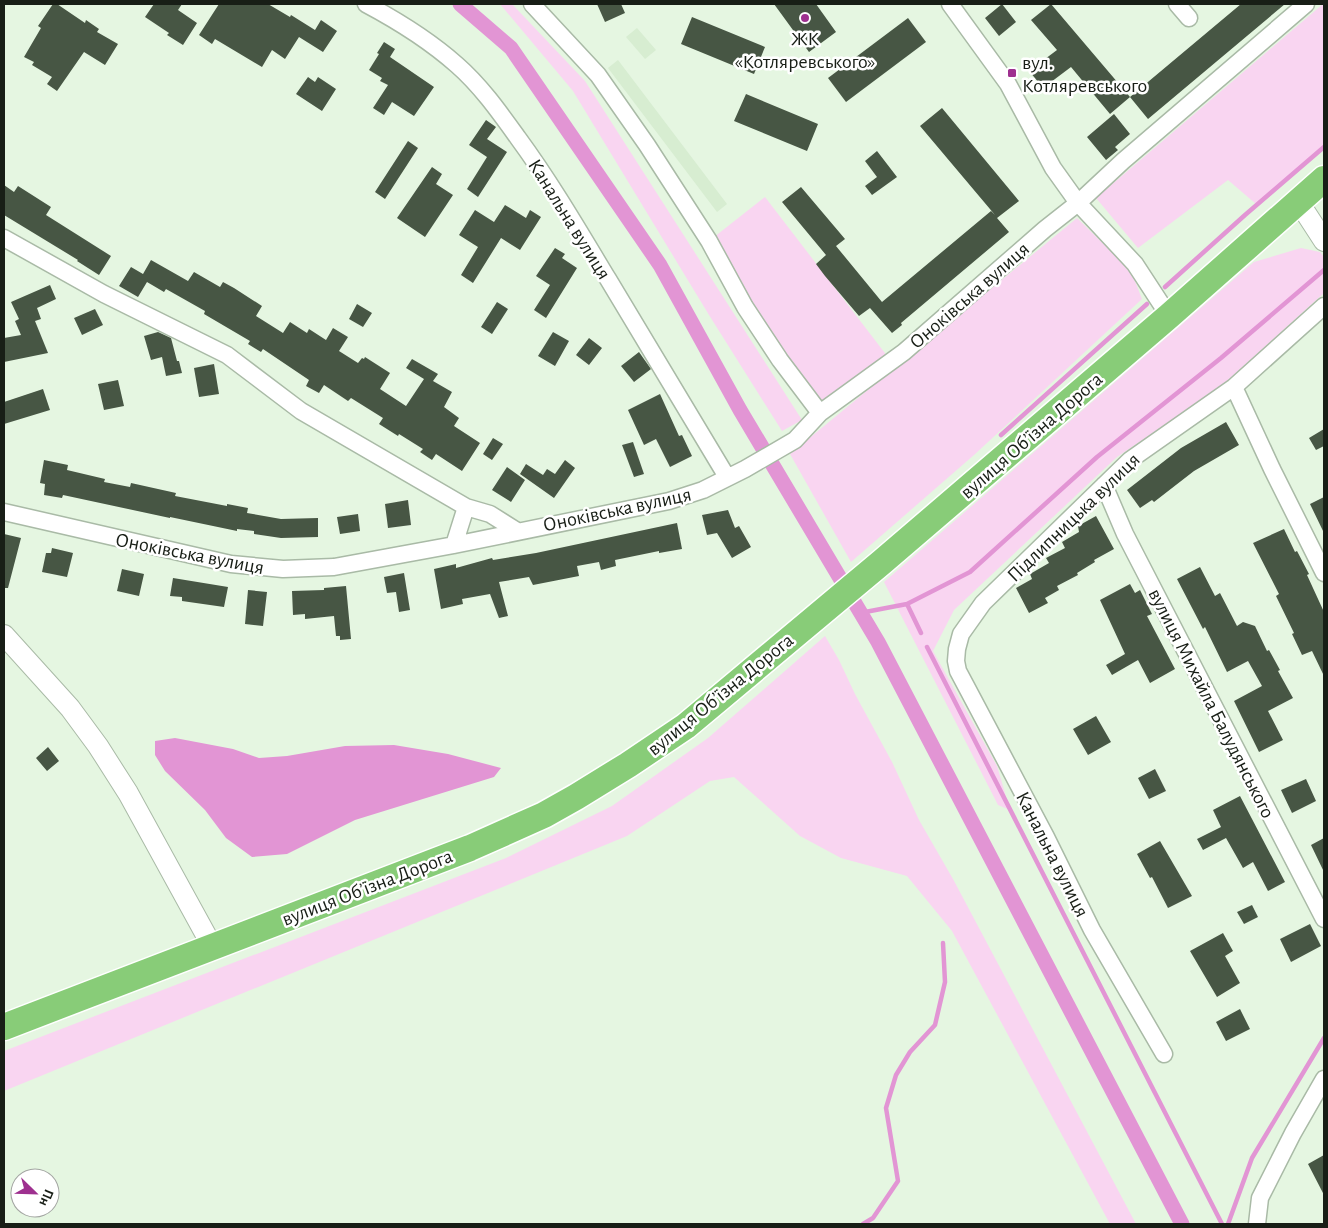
<svg xmlns="http://www.w3.org/2000/svg" width="1328" height="1228" font-family="'Alegreya Sans',sans-serif">
<style>
.built{fill:#d7edd1}
.green{fill:#f9d5f1}
.water{fill:#e295d4}
.lines{fill:none;stroke-linecap:round;stroke-linejoin:round}
.stream{stroke:#e295d4;stroke-width:4.5}
.canal{stroke:#e295d4;stroke-width:15}
.building{fill:#475644}
.minor-casing{stroke:#a9baa6;stroke-width:19}
.tertiary-casing{stroke:#a9baa6;stroke-width:22}
.trunk-casing{stroke:#fff;stroke-width:29}
.minor{stroke:#fff;stroke-width:16}
.tertiary{stroke:#fff;stroke-width:20}
.trunk{stroke:#88cc78;stroke-width:26}
.poi-dot{fill:#9e308f;stroke:#fff;stroke-width:2}
.labels{text-anchor:middle;stroke-width:5;stroke-linejoin:round;paint-order:stroke}
.poi-label{font-size:20px;fill:#181e16;stroke:#fff}
.street-label{font-size:20px;fill:#181e16;stroke:#fff}
</style>
<rect width="100%" height="100%" fill="#e5f6e1"/>
<path class="built" d="M637,28L656,50L645,59L626,37Z
M618,60L727,204L717,212L608,68Z"/>
<path class="green" d="M500,4H512L585,81L802,420L782,431L709,315L573,91Z
M1323,4H1324V146L1256,204L1228,180L1138,248L1096,198Z
M765,197L891,361L820,413L709,241Z
M1077,218L1131,271L1142,299L974,455L851,562L790,454Z
M1301,248L1320,252L1324,257V293L1217,390L1117,457L954,610L933,651L997,766L1010,810L998,805L884,582L1254,262Z
M825,636L839,660L855,694L892,762L919,820L953,879L1136,1224H1110L952,931L907,876L841,858L800,836L734,777L710,781L627,836L4,1091V1051L506,858L612,806L708,738Z"/>
<path class="water" d="M175,738L233,749L259,758L287,756L345,746L394,745L448,754L501,768L494,777L355,820L287,854L252,857L226,838L205,810L165,771L155,755V741Z"/>
<g class="lines">
<path class="stream" d="M1165,287L1245,215L1324,147
M1001,435L1147,304
M907,604L921,633
M860,613L907,604L970,572L1097,457L1221,358L1324,270
M927,647L1222,1224
M863,1224L873,1218L898,1181L886,1108L896,1075L910,1052L935,1025L945,982L943,943
M1228,1224L1252,1158L1324,1038"/>
<path class="canal" d="M460,4L511,48L660,265L740,410L878,642L1182,1224"/>
</g>
<path class="building" d="M53,4H57L85,23L86,20L99,29L97,32L118,44L105,65L84,52L57,91L47,84L52,77L32,65L34,62L24,57L41,28L38,26Z
M154,4H182L178,10L197,23L183,45L167,35L169,33L145,17Z
M219,4H268L290,17L291,15L315,30L321,20L337,31L323,52L299,37L285,59L272,50L262,67L215,39L212,44L199,35Z
M597,4H621L625,13L605,22Z
M774,4H816L836,32L809,52Z
M1002,4L1016,22L999,36L985,18Z
M1051,4L1130,97L1241,4H1285L1148,119L1130,97L1110,114L1071,67L1043,88L1030,72L1038,66L1037,65L1057,50L1031,20Z
M692,17L765,47L754,74L681,44Z
M908,18L926,42L846,102L828,78Z
M384,42L395,49L390,57L434,87L414,116L392,102L384,115L373,108L388,85L380,81L382,78L369,70L379,54L377,53Z
M308,77L315,82L318,77L336,89L322,111L296,94Z
M746,94L818,124L807,151L734,121Z
M942,108L1019,201L997,218L1009,232L901,323L902,325L892,333L870,308L859,316L825,276L816,264L826,255L782,202L801,187L845,239L836,246L882,302L991,211L995,215L920,126Z
M1114,114L1130,134L1115,147L1118,150L1106,160L1087,137Z
M486,120L496,127L487,139L507,152L478,197L467,189L487,157L469,145Z
M408,141L418,148L385,199L375,192Z
M877,151L897,177L872,195L865,186L877,177L865,161Z
M432,167L442,174L436,184L453,195L425,237L397,218Z
M4,185L14,192L18,186L51,207L46,215L111,256L99,275L77,261L78,260L4,215Z
M505,205L526,218L530,210L541,217L520,250L501,238L473,283L461,275L478,247L459,235L475,210L494,222Z
M555,248L565,254L562,258L577,268L546,318L534,310L550,285L536,276Z
M151,260L188,281L194,272L220,287L223,282L234,288L262,306L256,316L283,333L290,322L307,333L309,329L326,340L333,328L348,337L339,351L358,363L362,358L364,359L365,357L390,373L380,389L406,406L424,379L406,368L412,359L438,374L433,381L452,392L444,407L459,418L454,426L480,443L462,471L436,454L432,460L420,452L423,449L399,434L398,436L379,424L383,418L351,398L348,401L324,385L319,393L306,386L309,380L263,349L261,352L248,344L250,341L204,314L205,311L166,289L164,292L147,282L138,297L119,286L131,267L143,274Z
M50,285L56,299L37,308L41,319L35,321L48,353L4,362V338L21,335L15,321L19,319L11,302Z
M497,302L508,309L492,334L481,327Z
M357,304L372,313L363,327L349,319Z
M95,309L103,325L82,335L74,318Z
M158,332L171,338L177,361H179L182,373L166,376L162,357L151,360L144,336Z
M553,332L569,341L555,366L538,356Z
M589,338L602,348L589,365L576,355Z
M639,352L651,369L634,382L621,366Z
M214,364L219,394L199,397L194,368Z
M118,380L124,406L104,410L98,384Z
M43,389L50,410L4,424V402Z
M660,394L679,436L682,435L692,456L670,467L656,439L644,445L628,410Z
M1226,422L1239,445L1194,471L1154,502L1152,500L1140,508L1127,490L1181,448Z
M1324,429V446L1316,450L1309,438Z
M493,438L503,444L492,460L483,454Z
M633,442L644,474L634,477L622,445Z
M44,460L68,465L67,470L105,479L104,482L130,487L131,483L176,493L175,496L227,506V504L248,508L247,513L281,519L318,518V537L281,538L254,534V531L237,529V531L170,517V518L63,495L62,498L44,495L45,484L40,483Z
M565,460L575,468L554,498L520,474L526,464L543,475L547,469L555,474Z
M507,467L525,480L511,502L492,490Z
M1324,497V533L1310,504Z
M408,500L411,525L388,528L385,504Z
M728,510L735,528L739,526L751,547L732,558L717,533L707,535L702,515Z
M358,514L360,531L340,534L337,517Z
M1096,516L1114,549L1094,560L1095,562L1077,573L1078,575L1057,586L1059,590L1045,598L1048,603L1029,613L1016,588L1032,579L1030,574L1049,563L1046,558L1065,548L1062,542L1079,532L1078,526Z
M677,523L682,549L659,553V551L615,560L616,566L601,570L599,562L577,566L579,576L533,585L529,577L499,582L508,616L499,618L490,594L462,599L463,604L441,609L434,569L456,564V568L492,558L493,560L536,553Z
M1284,529L1295,552L1297,551L1309,574L1307,575L1324,612V676L1312,651L1302,655L1292,634L1294,633L1276,596L1279,594L1253,543Z
M4,534L21,538L8,588H4Z
M52,548L73,553L67,577L42,572L46,553H51Z
M1200,567L1215,596L1220,593L1237,626L1243,622L1255,626L1267,651L1269,650L1280,670L1278,671L1293,698L1268,711L1283,740L1259,752L1234,701L1262,686L1248,661L1227,672L1205,627L1203,629L1177,579Z
M122,569L144,574L139,596L117,591Z
M404,573L410,610L399,612L396,592L387,593L384,577Z
M173,578L228,587L224,607L182,601V597L170,596Z
M1130,584L1135,593L1140,590L1152,614L1147,616L1175,669L1150,683L1138,660L1112,675L1106,665L1125,654L1100,600Z
M346,586L351,639L340,640V636H336L334,616L305,619V614L293,615L292,591L324,590V588Z
M248,590L267,592L263,626L245,624Z
M1096,716L1111,742L1088,755L1073,729Z
M48,747L59,761L47,771L36,758Z
M1155,769L1166,791L1149,799L1138,778Z
M1306,779L1316,801L1292,813L1281,790Z
M1240,796L1285,882L1268,891L1253,862L1243,868L1226,838L1203,850L1197,839L1221,827L1213,810Z
M1324,838V872L1311,845Z
M1160,841L1192,896L1168,908L1152,877L1150,878L1137,854Z
M1252,905L1258,917L1244,924L1237,912Z
M1310,924L1321,946L1291,962L1280,939Z
M1223,933L1233,951L1225,956L1240,983L1217,997L1190,951Z
M1240,1009L1250,1029L1226,1041L1216,1022Z
M1324,1155V1195L1308,1164Z"/>
<g class="lines">
<g class="minor-casing">
<path id="minor" d="M366,4C398,21 430,41 457,65C481,86 500,113 518,138C551,183 579,231 608,279C648,345 688,411 727,477
M532,4L598,75L647,145L709,241L745,307L780,360L820,413
M950,4L1008,84L1053,168L1078,203L1135,264L1169,316
M1177,4L1189,18
M4,238L104,294L227,355L301,411L466,507L490,514L517,531
M1234,387L1272,469L1324,573
M1104,485L1125,534L1324,919
M4,512L231,564L283,569L334,567L454,545L669,501L703,490L745,469L795,440L820,413L904,352L1045,229L1078,203L1123,161L1306,4
M454,545L466,507
M1164,1054L1092,930L1046,837L966,686L958,671L956,661L957,649L961,634L983,603L1130,460L1234,387L1324,306
M1257,1224L1260,1198L1293,1133L1324,1079"/>
</g>
<g class="tertiary-casing">
<path id="tertiary" d="M1298,201L1324,241
M4,635L70,708L98,746L128,793L212,946"/>
</g>
<g class="trunk-casing">
<path id="trunk" d="M4,1027L470,848L544,815L576,797L628,765L686,726L882,562L1169,316L1324,179"/>
</g>
<use href="#minor" class="minor"/>
<use href="#tertiary" class="tertiary"/>
<use href="#trunk" class="trunk"/>
</g>
<g class="poi-dot">
<circle cx="805" cy="18" r="5"/>
<rect x="1007" y="68" width="10" height="10" rx="2.5"/>
</g>
<g class="labels">
<g class="poi-label">
<text x="805" y="45">ЖК<tspan x="805" dy="23">«Котляревського»</tspan></text>
<text x="1022" y="69" text-anchor="start">вул.<tspan x="1022" dy="23">Котляревського</tspan></text>
</g>
<g class="street-label">
<text transform="translate(570 219) rotate(58)" y="7">Канальна вулиця</text>
<text transform="translate(969 295) rotate(-41)" y="7">Оноківська вулиця</text>
<text transform="translate(1031 435) rotate(-41)" y="7">вулиця Обʼїзна Дорога</text>
<text transform="translate(617 509) rotate(-12)" y="7">Оноківська вулиця</text>
<text transform="translate(1073 517) rotate(-44)" y="7">Підлипницька вулиця</text>
<text transform="translate(190 553) rotate(11)" y="7">Оноківська вулиця</text>
<text transform="translate(720 694) rotate(-39)" y="7">вулиця Обʼїзна Дорога</text>
<text transform="translate(1212 703) rotate(63)" y="7">вулиця Михайла Балудянського</text>
<text transform="translate(1053 854) rotate(63)" y="7">Канальна вулиця</text>
<text transform="translate(367 887) rotate(-21)" y="7">вулиця Обʼїзна Дорога</text>
</g>
</g>
<rect width="1328" height="1228" fill="none" stroke="#181e16" stroke-width="10"/>
<g transform="translate(35 1193) rotate(113)"><circle r="24" fill="#ffffff" stroke="#a3a5a2"/>
<path d="M0-4L9 19L0 12L-9 19Z" fill="#9e308f"/>
<text y="-8" font-size="14" font-weight="bold" text-anchor="middle" fill="#181e16">Пн</text>
</g>
</svg>
